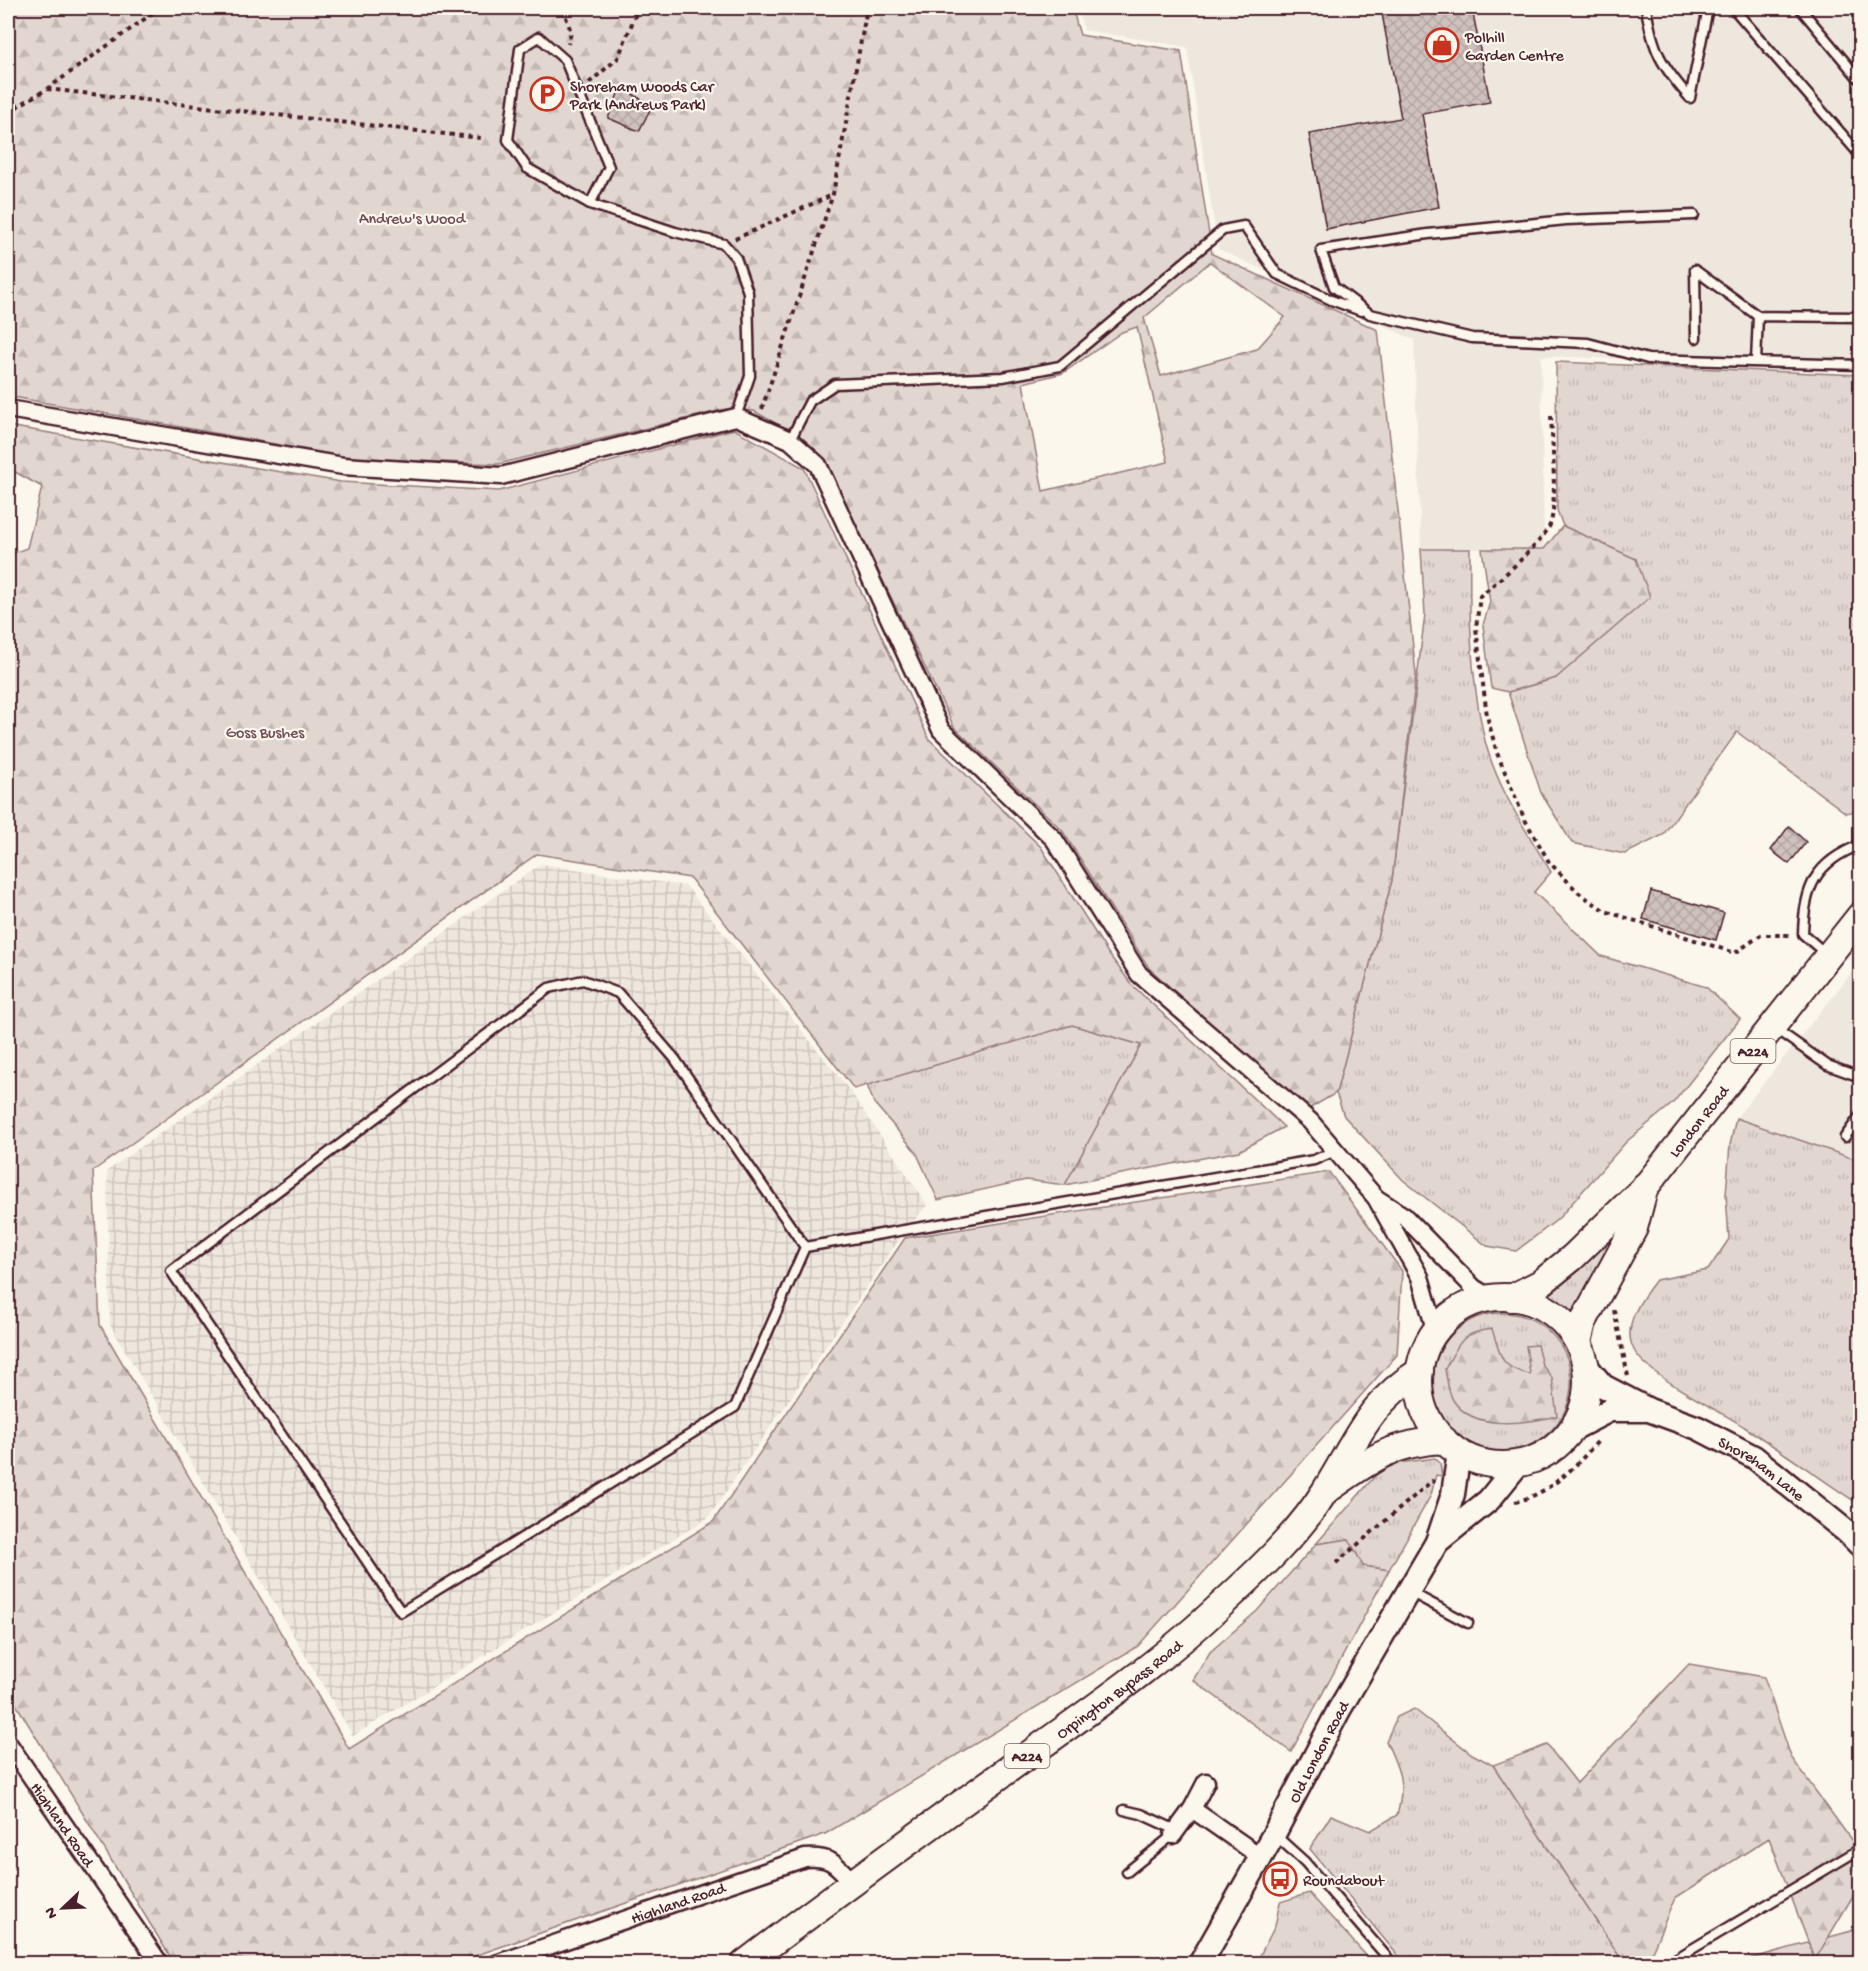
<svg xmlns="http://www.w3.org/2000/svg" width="1868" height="1971" font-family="'Gochi Hand',sans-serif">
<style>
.built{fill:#eee7de}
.industrial{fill:url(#industrial-grid)}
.grass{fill:url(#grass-tufts);stroke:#967b7e;stroke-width:1.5}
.forest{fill:url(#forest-firs);stroke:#967b7e;stroke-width:1.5;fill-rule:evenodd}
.building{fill:url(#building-cross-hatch);stroke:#4a1f2b;stroke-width:1.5}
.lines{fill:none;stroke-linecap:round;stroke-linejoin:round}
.lane-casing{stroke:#4a1f2b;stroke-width:13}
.street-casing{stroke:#4a1f2b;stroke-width:21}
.secondary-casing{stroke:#4a1f2b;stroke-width:27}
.primary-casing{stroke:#4a1f2b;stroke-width:30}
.path{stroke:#4a1f2b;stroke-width:4;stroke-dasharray:4.5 4.5;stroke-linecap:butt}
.lane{stroke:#fbf7ec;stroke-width:8}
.street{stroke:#fbf7ec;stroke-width:16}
.secondary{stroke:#fbf7ec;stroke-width:22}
.primary{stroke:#fbf7ec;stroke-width:26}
.labels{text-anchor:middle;stroke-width:4.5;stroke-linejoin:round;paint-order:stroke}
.shield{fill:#fbf7ec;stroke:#7f6065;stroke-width:1.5}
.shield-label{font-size:15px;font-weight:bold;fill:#4a1f2b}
.poi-label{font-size:16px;fill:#4a1f2b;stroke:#fbf7ec;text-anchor:start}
.park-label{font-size:16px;fill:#704d54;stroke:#fbf7ec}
.street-label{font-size:16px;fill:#4a1f2b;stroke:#fbf7ec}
</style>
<defs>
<pattern id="industrial-grid" width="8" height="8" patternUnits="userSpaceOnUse" patternTransform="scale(1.5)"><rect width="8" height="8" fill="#eee7de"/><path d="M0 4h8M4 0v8" fill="none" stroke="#cec6bf"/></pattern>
<pattern id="grass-tufts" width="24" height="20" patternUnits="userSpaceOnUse" patternTransform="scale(1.5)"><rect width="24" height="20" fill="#e2d7d0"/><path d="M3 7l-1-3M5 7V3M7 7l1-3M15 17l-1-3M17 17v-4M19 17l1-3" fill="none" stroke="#c3b8b3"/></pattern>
<pattern id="forest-firs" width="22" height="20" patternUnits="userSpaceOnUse" patternTransform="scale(1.5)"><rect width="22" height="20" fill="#e2d7d0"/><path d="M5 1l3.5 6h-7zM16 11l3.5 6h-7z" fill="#c3b8b3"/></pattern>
<pattern id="building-cross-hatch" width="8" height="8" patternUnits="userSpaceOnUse" patternTransform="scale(1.5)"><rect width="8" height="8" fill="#cfc2bc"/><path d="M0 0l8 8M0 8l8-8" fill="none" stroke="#b3a6a2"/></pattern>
</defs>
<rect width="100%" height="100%" fill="#fbf7ec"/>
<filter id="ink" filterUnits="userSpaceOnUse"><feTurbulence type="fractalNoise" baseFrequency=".0167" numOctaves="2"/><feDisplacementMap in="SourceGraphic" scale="12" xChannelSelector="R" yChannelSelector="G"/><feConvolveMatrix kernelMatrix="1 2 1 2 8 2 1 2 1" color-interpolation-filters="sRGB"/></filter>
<g filter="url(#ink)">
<path class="built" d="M1077,8H1843L1860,29V368L1541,356L1544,549H1421L1414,340L1218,249L1187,47L1084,30Z
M1860,962V1166L1736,1118Z"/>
<path class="industrial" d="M541,864L686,886L851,1092L927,1205L901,1237L708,1518L353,1736L110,1325L107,1171Z"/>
<path class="grass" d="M1556,362L1860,375V810L1846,813L1737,732L1663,835L1625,854L1572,843L1541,793L1508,692L1556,678L1636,559L1563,526L1557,510Z
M1421,549H1470C1469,610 1470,673 1483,732C1493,782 1525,829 1551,872L1534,892L1601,956L1706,987L1740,1019L1673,1103L1626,1142L1558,1219L1516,1251L1487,1246L1403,1180L1344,1116L1336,1093L1392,880L1425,614Z
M1072,1025L1141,1045L1065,1185L1026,1180L938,1200L916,1152L874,1103L867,1085Z
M1736,1118L1860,1161V1505C1822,1480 1785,1453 1746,1428C1719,1410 1647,1376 1634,1350C1621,1326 1642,1298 1656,1280L1708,1270L1729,1239L1726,1194L1730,1145Z
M1620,1221L1622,1224L1572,1312L1548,1296L1580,1270Z
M1433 1382a69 69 0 1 1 138 0a69 69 0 1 1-138 0Z
M1435,1458L1440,1463L1442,1476L1436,1475L1431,1495L1389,1570L1363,1566L1349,1539L1316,1544L1375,1476L1392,1464Z
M1414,1709L1472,1754L1493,1765L1624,1963H1404L1310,1849L1331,1815L1370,1831L1397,1815C1406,1784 1399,1769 1386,1741L1397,1717Z
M1309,1893L1373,1963H1256L1275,1926L1280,1902Z
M1860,1926V1963L1731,1964L1855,1930Z"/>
<path class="forest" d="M19,8H1072L1080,35L1181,51L1212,254L1378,330L1416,674L1392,880L1336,1093L1307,1110L1149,968L1062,830L954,727L824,459L802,438L754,411L726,409L498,464L359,459L8,396V16ZM1210,262L1285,317L1257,349L1161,376L1144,318ZM1137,327L1168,462L1043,491L1023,383L1063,373L1122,332Z
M8,426L341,482L499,491L734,429L804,468L929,739L1041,847L1108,953L1132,985L1284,1127L1239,1151L1065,1185L1141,1045L1072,1025L854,1089L690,878L537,854L93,1171L100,1325L349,1749L713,1522L905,1238L1329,1172L1402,1271L1397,1355L1138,1646L825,1834L454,1963H174L8,1691V555L27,548L42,487L8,468Z
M1563,526L1636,559L1650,597L1556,678L1508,692L1491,688L1483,625L1490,602L1482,549H1544Z
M1492,1329C1501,1356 1499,1368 1530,1374L1526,1346L1537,1345L1542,1365L1552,1378L1557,1416C1526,1423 1473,1432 1453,1400C1448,1392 1447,1378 1445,1369C1460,1342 1460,1333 1492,1329Z
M1349,1539L1363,1566L1389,1570L1291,1752L1193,1680L1210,1652L1257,1611L1316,1544Z
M1689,1664L1764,1677L1791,1757L1860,1852V1884L1815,1960L1769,1838L1675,1898L1647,1963H1624L1493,1765L1547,1745L1577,1783Z"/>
<path class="building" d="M1381,8H1472L1490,102L1422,114L1439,207L1326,229L1309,134L1401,118Z
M621,87L652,106L639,131L608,118Z
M1789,826L1806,842L1789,864L1771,850Z
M1651,891L1724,913L1716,940L1643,919Z"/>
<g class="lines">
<g class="lane-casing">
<path id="lane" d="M1646,8C1653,51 1661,65 1690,98
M1733,8L1860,155
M1800,8L1860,80
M1690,98L1708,8
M590,204L609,167L565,60L539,37L520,49L508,140L527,168L590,204L675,232L724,244L736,258L748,292L750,376L736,417
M1694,215L1566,220L1428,234L1321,250L1334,287L1370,314L1472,338L1588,343L1648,359L1860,365
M1695,270L1758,316L1756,362
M1695,270L1696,338
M1758,316L1860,317
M790,440L810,401L835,384L1003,377L1060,366L1223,230L1244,226L1277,274L1331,300L1361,311
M1826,954L1803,934C1804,888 1815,862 1860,845
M583,980L618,993L675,1059L805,1247L735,1407L401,1612L171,1271L549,988Z
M1773,1027L1827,1065L1860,1077
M1845,1137L1860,1116
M805,1247L1314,1160L1335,1151
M1410,1592L1468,1623
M1124,1810L1141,1814L1176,1830
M1274,1834L1305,1862L1393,1964
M1127,1872L1173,1835
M1667,1964L1860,1849"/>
</g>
<g class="street-casing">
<g id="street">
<path d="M8,409L343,466L501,476L736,417L790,440L818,465L941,730L1054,839L1139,974L1310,1121L1376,1198L1420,1277L1435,1329"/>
<path d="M1379,1200L1404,1216L1474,1288L1492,1299"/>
<path id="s1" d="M8,1743L160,1964"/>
<path d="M1192,1809L1261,1857"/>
<path d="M1173,1835L1192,1809L1206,1782"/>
<path id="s2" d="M496,1964L805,1858C831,1856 836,1864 853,1883"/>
</g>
</g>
<g class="secondary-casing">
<g id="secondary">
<path id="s3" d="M1586,1366L1603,1386L1649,1410L1698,1428L1754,1457L1847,1532L1860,1545"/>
<path d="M1573,1429L1610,1410H1644"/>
<path d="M1437,1542L1489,1500L1518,1464"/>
<path id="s4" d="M1200,1964L1274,1834L1339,1710L1437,1542L1453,1494L1459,1452"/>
</g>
</g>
<g class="primary-casing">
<g id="primary">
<circle cx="1503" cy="1381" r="84"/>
<path id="s5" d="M1511,1298L1541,1283L1573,1257L1646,1186L1860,916"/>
<path d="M1578,1342L1583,1322L1634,1228L1645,1186"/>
<path d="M1330,1488C1372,1459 1391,1443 1444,1440"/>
<path id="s6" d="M744,1964C835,1895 927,1828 1020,1761C1089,1711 1159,1664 1221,1605C1258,1571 1299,1533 1325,1491C1356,1442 1367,1404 1420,1371"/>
</g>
</g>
<path class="path" d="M563,8L571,32L568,44
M589,83L618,58L637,11L636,8
M47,89L481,138
M8,112L47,89L160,8
M735,239L832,195
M762,409L833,194L867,8
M1551,416C1552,437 1558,512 1549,527C1537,548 1499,580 1480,596L1476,628L1487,716L1497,753L1524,818L1549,862L1579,893L1605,911L1735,953L1761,935H1791
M1614,1310L1628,1376
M1515,1502C1551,1493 1575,1467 1599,1440
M1336,1563L1432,1481L1435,1483"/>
<use href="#lane" class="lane"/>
<use href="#street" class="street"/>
<use href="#secondary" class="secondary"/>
<use href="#primary" class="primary"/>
</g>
</g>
<defs>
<g id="shop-ring" transform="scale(1.725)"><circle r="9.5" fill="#fbf7ec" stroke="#c8321e" stroke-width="1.5"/><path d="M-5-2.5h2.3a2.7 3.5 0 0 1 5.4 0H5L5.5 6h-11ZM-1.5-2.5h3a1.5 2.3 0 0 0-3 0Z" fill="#c8321e"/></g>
<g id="parking-ring" transform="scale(1.725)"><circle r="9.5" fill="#fbf7ec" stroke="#c8321e" stroke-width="1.5"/><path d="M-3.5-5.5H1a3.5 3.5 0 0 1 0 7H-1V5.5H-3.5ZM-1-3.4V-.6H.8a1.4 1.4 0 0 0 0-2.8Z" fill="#c8321e"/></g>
<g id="bus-ring" transform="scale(1.725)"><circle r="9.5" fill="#fbf7ec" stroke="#c8321e" stroke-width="1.5"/><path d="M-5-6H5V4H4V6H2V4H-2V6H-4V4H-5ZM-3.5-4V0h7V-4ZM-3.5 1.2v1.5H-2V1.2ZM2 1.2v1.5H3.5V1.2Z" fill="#c8321e"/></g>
</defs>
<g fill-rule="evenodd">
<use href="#shop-ring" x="1442" y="45"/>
<use href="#parking-ring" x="547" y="94"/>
<use href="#bus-ring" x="1280" y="1879"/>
</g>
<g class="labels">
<g class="shield">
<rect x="1730.5" y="1039" width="45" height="24" rx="4.5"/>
<rect x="1004.5" y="1744" width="45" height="24" rx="4.5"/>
</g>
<g class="shield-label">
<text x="1753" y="1056">A224</text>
<text x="1027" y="1761">A224</text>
</g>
<g class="poi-label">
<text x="1465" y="42">Polhill<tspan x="1465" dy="18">Garden Centre</tspan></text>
<text x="570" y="91">Shoreham Woods Car<tspan x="570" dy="18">Park (Andrews Park)</tspan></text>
<text x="1303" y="1885">Roundabout</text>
</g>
<g class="park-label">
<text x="412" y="223">Andrew's Wood</text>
<text x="265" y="737">Goss Bushes</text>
</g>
<g class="street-label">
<text dy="6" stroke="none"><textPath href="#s5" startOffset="260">London Road</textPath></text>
<text dy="6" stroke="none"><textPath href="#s3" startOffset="206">Shoreham Lane</textPath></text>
<text dy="6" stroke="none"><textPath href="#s6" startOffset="465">Orpington Bypass Road</textPath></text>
<text dy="6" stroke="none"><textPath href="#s4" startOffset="243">Old London Road</textPath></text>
<text dy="6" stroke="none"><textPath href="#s1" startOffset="98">Highland Road</textPath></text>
<text dy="6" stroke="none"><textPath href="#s2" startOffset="192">Highland Road</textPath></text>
</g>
</g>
<rect width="1868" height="1971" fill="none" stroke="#fbf7ec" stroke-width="30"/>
<rect x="15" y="15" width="1838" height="1941" fill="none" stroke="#4a1f2b" stroke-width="2" filter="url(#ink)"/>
<g transform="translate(63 1908) rotate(247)" stroke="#fbf7ec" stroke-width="4.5" paint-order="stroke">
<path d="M0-4.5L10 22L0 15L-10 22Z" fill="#4a1f2b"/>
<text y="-9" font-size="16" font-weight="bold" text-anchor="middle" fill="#4a1f2b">N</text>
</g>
</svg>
